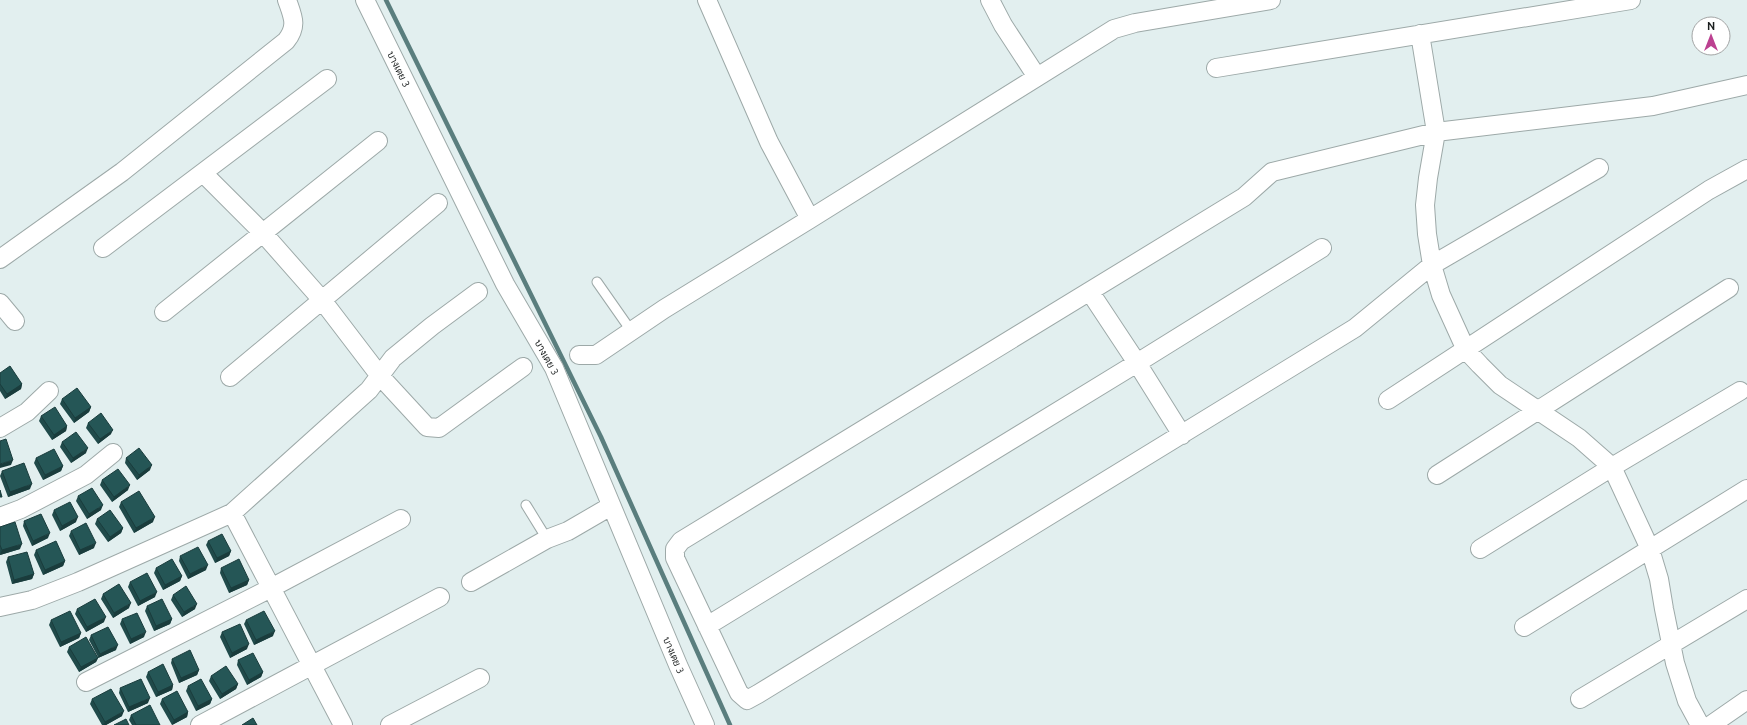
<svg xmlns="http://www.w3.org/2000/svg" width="1747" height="725" font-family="Ubuntu,Sarabun,sans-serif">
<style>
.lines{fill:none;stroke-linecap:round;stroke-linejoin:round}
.stream{stroke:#5a7e7e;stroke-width:4.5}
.service-casing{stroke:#9da9a8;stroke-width:11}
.minor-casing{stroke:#9da9a8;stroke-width:20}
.service{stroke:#fff;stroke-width:9}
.minor{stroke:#fff;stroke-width:18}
.wall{fill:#204a4a}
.shaded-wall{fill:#1a3c3c}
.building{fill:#255656;stroke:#1a3c3c}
.labels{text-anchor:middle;stroke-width:4;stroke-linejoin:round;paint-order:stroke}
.street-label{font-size:10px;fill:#1a1e1e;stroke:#fff}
</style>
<rect width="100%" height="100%" fill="#e2efef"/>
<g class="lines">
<path class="stream" d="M386,0L601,437L730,725"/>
<g class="service-casing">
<path id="service" d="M597,282L632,332
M526,505L547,539"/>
</g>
<g class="minor-casing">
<path id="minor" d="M365,0L505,284L554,368L678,665L705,725
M707,0L769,142L810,219
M990,0L1003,25L1037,77
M1420,34L1436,132L1428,178L1425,205L1427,234L1432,265L1441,295L1466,350L1480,365L1500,385L1579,438L1612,467L1650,549L1659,579L1664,609L1675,663L1687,701L1700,725
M1216,68L1631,0
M1599,168L1432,265L1355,328L758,694L747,700L739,693L675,558V549L681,541L1244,197L1272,172L1436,132L1653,106L1747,85
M203,173L263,233L322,300L380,376L427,427L439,428L523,367
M103,248L327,79
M0,259L122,172L286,41C298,26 293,17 287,0
M1090,292L1137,363L1182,435
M0,303L15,321
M164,312L378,141
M579,355H596L664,309L810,219L1114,29L1135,23L1271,0
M230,377L438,203
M1388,400L1709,190L1747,169
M0,428L27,412L49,391
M1437,475L1729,288
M232,513L343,725
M0,517L21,509L86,475L113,453
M1480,549L1612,467L1740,391
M471,582L547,539L568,531L611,506
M0,607L32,600L78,582L232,513L369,390L393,358L432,326L478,292
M707,626L1137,363L1322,248
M1524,627L1747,489
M86,682L271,588L401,519
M1580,699L1747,599
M200,725L440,597
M390,725L480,678
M1711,725L1747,700"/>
</g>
<use href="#service" class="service"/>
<use href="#minor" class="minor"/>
</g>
<path class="wall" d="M0,373L22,384L21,389L5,399L0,391Z
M62,399L91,407L89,412L74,423L60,404Z
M41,416L67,426L66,431L52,440L39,421Z
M88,423L111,434L98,444L86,428Z
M62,442L86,453L71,463L60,447Z
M36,458L63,466L61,471L43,480L34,463Z
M126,458L150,470L137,480L125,463Z
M2,471L30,489L8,497L0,476Z
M102,480L128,490L112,502L100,485Z
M78,496L101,510L87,519L76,501Z
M121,502L153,522L134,533L119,507Z
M54,510L76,522L60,531L52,515Z
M97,519L123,528L121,533L108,542L95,524Z
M24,521L48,538L32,546L23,526Z
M0,527L20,549L0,555Z
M71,531L94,548L79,555L69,536Z
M208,541L231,551L229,556L215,563L206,545Z
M36,550L65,561L63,566L43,575L34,555Z
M180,556L206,570L188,579L179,561Z
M8,557L34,574L32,579L12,584L6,562Z
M156,568L182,576L180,581L163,590L154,573Z
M221,568L249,580L247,585L229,593L220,573Z
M130,582L155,597L138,606L128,587Z
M103,594L129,608L113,618L101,599Z
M173,595L195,609L182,617L171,600Z
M147,606L172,619L170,624L154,631L145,611Z
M77,609L104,622L86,632L75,614Z
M122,619L144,637L130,644L120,624Z
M51,620L81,633L79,638L60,647L49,625Z
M246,620L273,636L254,645L244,624Z
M222,632L247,649L230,658L220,637Z
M91,635L116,650L98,658L96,662L79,672L67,652L69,647L98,657L89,640Z
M172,659L199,670L197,675L179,683L171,663Z
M238,660L263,672L261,677L247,685L237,665Z
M148,672L173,685L172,690L156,697L146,677Z
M211,676L238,684L236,689L220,699L209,681Z
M188,686L212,699L210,704L196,711L186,691Z
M120,688L148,703L128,712L119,693Z
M92,699L122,716L106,725H102L90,704Z
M162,699L188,712L187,717L172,725L160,704Z
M131,715L160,725H132L129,720Z"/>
<path class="shaded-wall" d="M22,384L21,389L5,399L7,394Z
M91,407L89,412L74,423L75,418Z
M67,426L66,431L52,440L54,435Z
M113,430L111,434L98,444L100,439Z
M88,448L86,453L71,463L73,458Z
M13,460L11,465L0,468V464Z
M152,465L150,470L137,480L139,475Z
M63,466L61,471L43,480L45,475Z
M32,484L30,489L8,497L10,492Z
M130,485L128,490L112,502L114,497Z
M103,505L101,510L87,519L89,514Z
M78,517L76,522L60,531L62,526Z
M155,517L153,522L134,533L136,528Z
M123,528L121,533L108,542L110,537Z
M50,533L48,538L32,546L33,541Z
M96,543L94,548L79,555L80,550Z
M22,544L20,549L0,555L2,550Z
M231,551L229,556L215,563L217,558Z
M65,561L63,566L43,575L45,570Z
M208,565L206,570L188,579L190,574Z
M34,574L32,579L12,584L14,580Z
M182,576L180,581L163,590L165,585Z
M249,580L247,585L229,593L231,588Z
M157,592L155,597L138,606L140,601Z
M131,603L129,608L113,618L114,613Z
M197,604L195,609L182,617L184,612Z
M106,617L104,622L86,632L87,627Z
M172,619L170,624L154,631L156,626Z
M275,631L273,636L254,645L256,640Z
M146,632L144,637L130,644L131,639Z
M81,633L79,638L60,647L61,642Z
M249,644L247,649L230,658L232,653Z
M118,645L116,650L98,658L100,654Z
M98,658L96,662L79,672L81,667Z
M199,670L197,675L179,683L181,678Z
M263,672L261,677L247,685L249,680Z
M238,684L236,689L220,699L222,694Z
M173,685L172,690L156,697L158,692Z
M150,698L148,703L128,712L129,707Z
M212,699L210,704L196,711L198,706Z
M124,711L122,716L106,725H103L105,722Z
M188,712L187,717L172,725L174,720Z"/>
<path class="building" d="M10,366L22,384L7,394L0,384V373Z
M77,388L91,407L75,418L62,399Z
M55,407L67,426L54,435L41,416Z
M101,413L113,430L100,439L88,423Z
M76,432L88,448L73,458L62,442Z
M6,439L13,460L0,464V441Z
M139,448L152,465L139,475L126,458Z
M54,449L63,466L45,475L36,458Z
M24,463L32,484L10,492L2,471Z
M118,469L130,485L114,497L102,480Z
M92,488L103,505L89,514L78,496Z
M0,490L2,497H0Z
M139,491L155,517L136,528L121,502Z
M70,502L78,517L62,526L54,510Z
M110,510L123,528L110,537L97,519Z
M41,514L50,533L33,541L24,521Z
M15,522L22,544L2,550L0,545V527Z
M86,523L96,543L80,550L71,531Z
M222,534L231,551L217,558L208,541Z
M56,541L65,561L45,570L36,550Z
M198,547L208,565L190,574L180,556Z
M27,552L34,574L14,580L8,557Z
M172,559L182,576L165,585L156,568Z
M239,559L249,580L231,588L221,568Z
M147,573L157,592L140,601L130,582Z
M119,584L131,603L114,613L103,594Z
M186,586L197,604L184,612L173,595Z
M95,599L106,617L87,627L77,609Z
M162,599L172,619L156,626L147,606Z
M70,611L81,633L61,642L51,620Z
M264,611L275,631L256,640L246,620Z
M137,613L146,632L131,639L122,619Z
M240,624L249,644L232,653L222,632Z
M108,627L118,645L100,654L91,635Z
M86,637L98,658L81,667L69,647Z
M190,650L199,670L181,678L172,659Z
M253,653L263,672L249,680L238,660Z
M163,664L173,685L158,692L148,672Z
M226,666L238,684L222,694L211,676Z
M141,679L150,698L129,707L120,688Z
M201,679L212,699L198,706L188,686Z
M111,689L124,711L105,722L92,699Z
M177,691L188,712L174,720L162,699Z
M150,705L160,725H136L131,715Z
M253,718L257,725H242Z
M126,719L129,725H114Z"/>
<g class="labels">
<g class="street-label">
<text transform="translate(399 69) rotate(64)" y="4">บางเตย 3</text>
<text transform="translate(547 357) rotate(61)" y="4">บางเตย 3</text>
<text transform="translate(674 655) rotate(67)" y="4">บางเตย 3</text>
</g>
</g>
<g transform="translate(1711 36)"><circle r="19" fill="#ffffff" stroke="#a3a5a5"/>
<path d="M0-3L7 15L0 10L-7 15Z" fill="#bc4191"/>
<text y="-6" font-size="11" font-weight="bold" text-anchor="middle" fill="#1a1e1e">N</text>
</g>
</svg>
